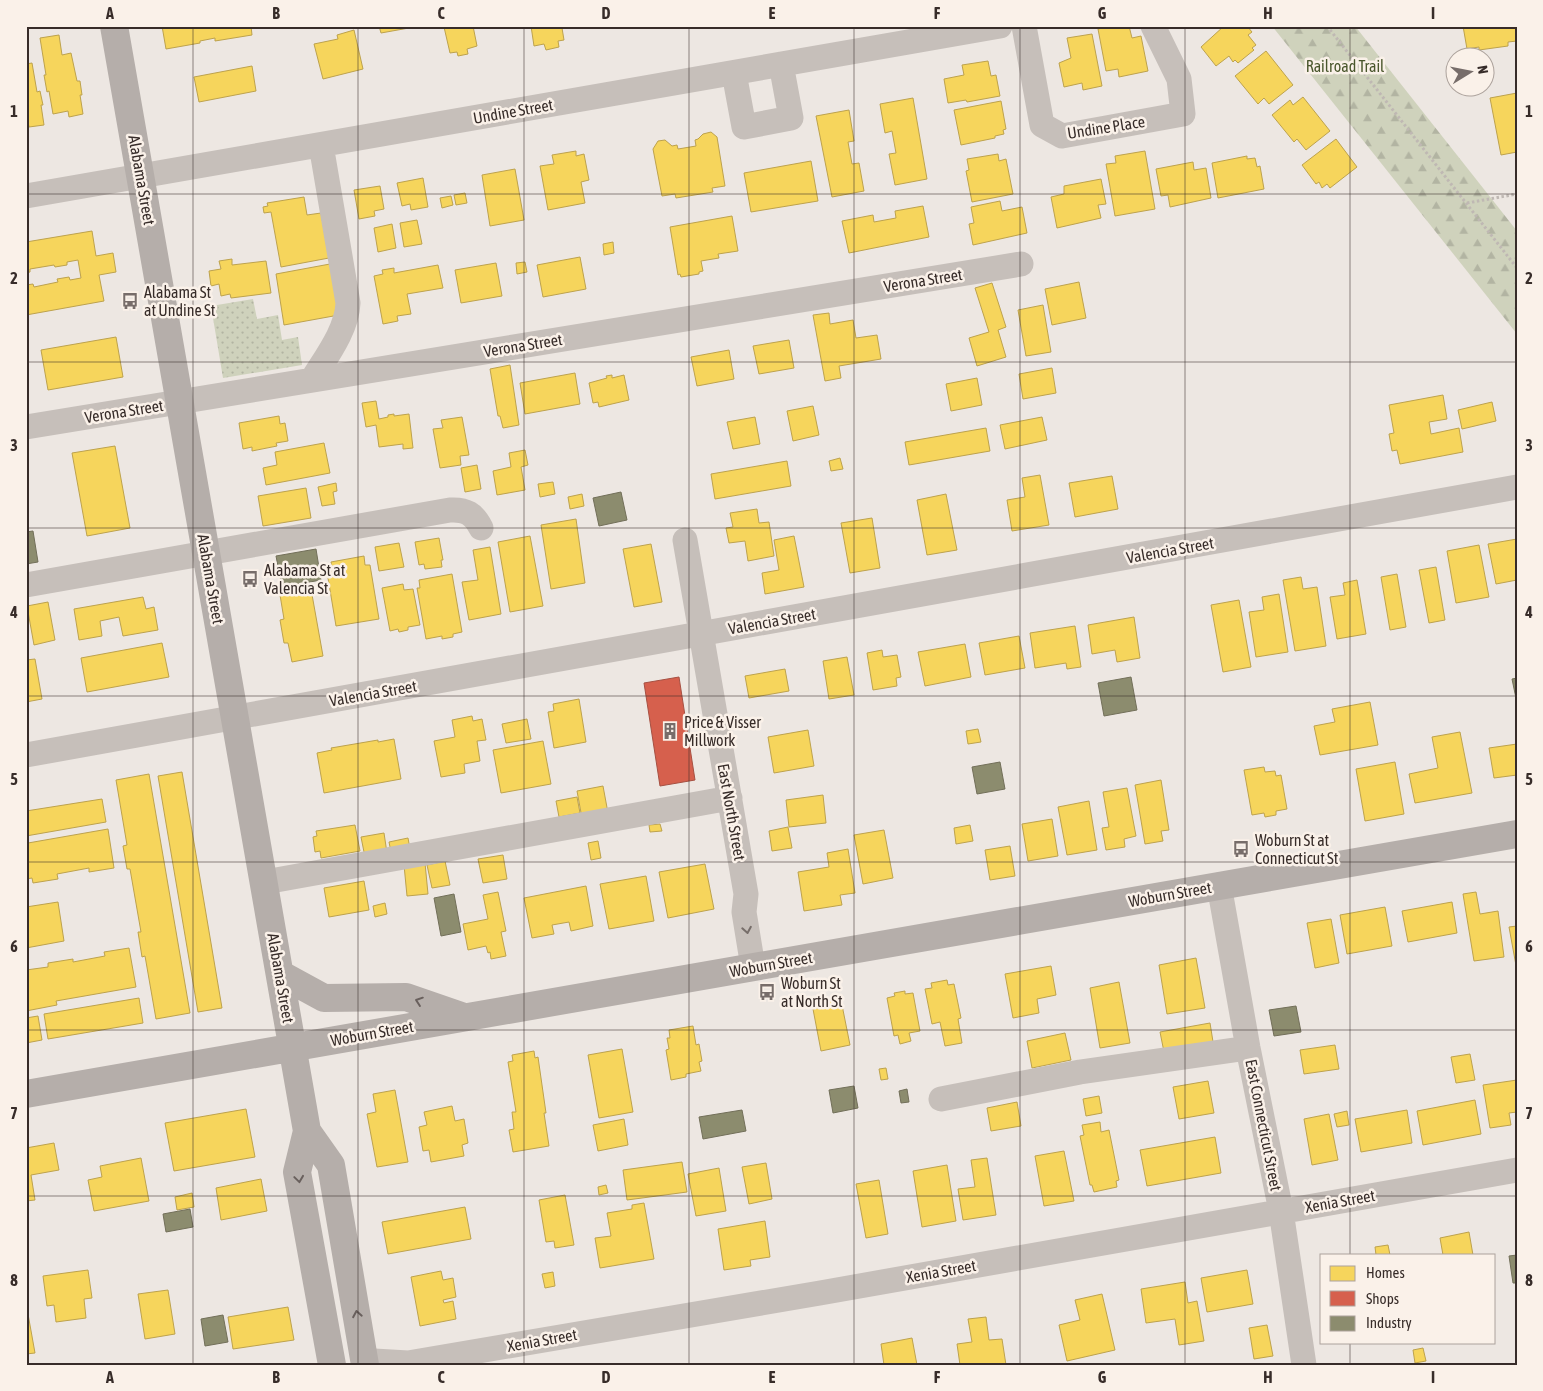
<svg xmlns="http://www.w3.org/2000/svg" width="1543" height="1391" font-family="'Asap Condensed',sans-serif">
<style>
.forest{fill:url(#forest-firs)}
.park{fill:url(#park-dots)}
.homes{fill:#f6d55c;stroke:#bda24d}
.shops{fill:#d6604d;stroke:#a65042}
.industry{fill:#8c8c6e;stroke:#726f59}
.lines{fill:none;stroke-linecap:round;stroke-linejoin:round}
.path{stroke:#bfb8b3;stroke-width:3;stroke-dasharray:2.5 2.5;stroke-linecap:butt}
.minor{stroke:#c6bfba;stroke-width:25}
.major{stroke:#b5aeaa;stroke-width:28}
.oneway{stroke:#776e6a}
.oneway2{stroke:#69605d}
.grid{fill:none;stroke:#372c29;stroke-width:1;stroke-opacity:0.55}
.labels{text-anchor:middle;stroke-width:5;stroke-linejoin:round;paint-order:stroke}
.park-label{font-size:16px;fill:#49562c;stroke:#faf1e9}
.street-label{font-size:16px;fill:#372c29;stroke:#faf1e9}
.poi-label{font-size:16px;fill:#372c29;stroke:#faf1e9;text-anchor:start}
.neatline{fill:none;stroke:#372c29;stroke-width:2}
.grid-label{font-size:16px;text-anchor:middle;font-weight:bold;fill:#372c29}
</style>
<defs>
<pattern id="forest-firs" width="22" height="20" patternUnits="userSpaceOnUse" patternTransform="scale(1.25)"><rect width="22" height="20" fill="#cfd2bc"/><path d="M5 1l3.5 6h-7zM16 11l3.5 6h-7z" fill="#b2b4a2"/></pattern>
<pattern id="park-dots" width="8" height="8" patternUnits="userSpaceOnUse" patternTransform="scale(1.25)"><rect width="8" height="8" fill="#cfd2bc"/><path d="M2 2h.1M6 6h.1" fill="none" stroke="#b2b4a2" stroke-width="1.8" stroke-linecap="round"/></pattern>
</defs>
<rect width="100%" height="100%" fill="#ede7e2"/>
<path class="forest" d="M1272,26H1355L1517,231V334Z"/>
<path class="park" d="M253,299L257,319L278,315L282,340L298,337L302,365L223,378L211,306Z"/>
<path class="homes" d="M162,26H251L252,35L215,41V38L200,41V43L166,49Z
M379,26H420L381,33Z
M447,26H473L477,46L467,49L468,54L458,56L457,52L450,53L444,27Z
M531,26H564L562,28L564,40L558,41L559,47L546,50L544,44L534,46Z
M1110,26H1129L1132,38L1141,36L1148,71L1119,77L1118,69L1106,71L1098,29Z
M1224,26H1247L1252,32L1248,35L1256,45L1252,48L1254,50L1238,63L1235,60L1233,62L1229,56L1216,66L1201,47Z
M1463,26H1517V41L1508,42V46L1479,50V47L1467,49Z
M354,30L363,69L323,79L314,44L338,39L337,35Z
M1092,34L1102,86L1083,90L1082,83L1064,87L1059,63L1071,58L1067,38Z
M59,35L62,55L71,53L77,81H80L82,95H80L83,114L69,117L68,111L53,114L49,91L47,92L44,75H46L40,38Z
M1266,51L1293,85L1269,104L1264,98L1258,104L1235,76Z
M988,61L991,76L996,75L1000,96L967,102L966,100L948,103L944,79L964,75L962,65Z
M32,63L37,92L40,91L43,105H41L44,125L29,127L28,122H26V64Z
M252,66L256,91L199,102L194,77Z
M1517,93V152L1501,155L1490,98Z
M1303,97L1330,131L1306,150L1297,139L1294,142L1272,115L1290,100L1293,105Z
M913,98L927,179L895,185L889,154L896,153L892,131L885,133L880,104Z
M1001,101L1006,129L1003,130L1004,134L995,136V138L961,145L954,110Z
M849,110L854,141L848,142L852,164L859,163L864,191L832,197L816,116Z
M711,132L717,137L725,186L712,188L713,192L676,198L675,194L662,196L653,149L658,141L665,140L672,146L677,145L678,149L696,146L695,140L698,139L703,134Z
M1336,139L1357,167L1330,188L1327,184L1322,188L1319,182L1316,184L1302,165Z
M576,151V156L584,154L589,180L581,182L585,203L548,210L540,166L554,164L552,155Z
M1145,151L1155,209L1115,216L1106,164L1116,163L1115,156Z
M998,154L999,161L1006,159L1013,194L972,202L966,171L969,170L967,159Z
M1247,156V159L1255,158L1257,167L1260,166L1264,189L1218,198L1212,163Z
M811,161L818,201L751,212L744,173Z
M1193,162L1194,170L1206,168L1211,198L1170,207L1168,195L1161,196L1156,169Z
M515,169L524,220L490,226L482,175Z
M423,178L428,207L411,210L410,204L402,206L397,183Z
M1101,179L1106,204L1098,205L1101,218L1057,228L1051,197L1064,194V186Z
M380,186L384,209L374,211L375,216L359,219L354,190Z
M465,193L467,203L456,205L454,195Z
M451,196L453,205L442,208L440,198Z
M304,197L307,215L321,213L329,258L281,267L271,212L264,213L263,207L268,206L267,203Z
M1000,201L1002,211L1022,207L1027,233L973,245L969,224L974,223L971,207Z
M923,206L929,237L849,253L842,221L873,215L874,222L896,218L895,211Z
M732,216L738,251L718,254L719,258L701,261L703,271L699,272V274L681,277L680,274L678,275L670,227Z
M417,220L422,244L404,247L400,223Z
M392,224L396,248L378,252L374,228Z
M92,231L96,256L113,253L116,272L99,275L104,301L26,315V285L33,284L34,287L58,282L57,279L69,277L70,280L81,278L78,260L67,262V265L55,267L54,265L30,269V272L26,273V242Z
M613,242L614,253L604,255L603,244Z
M580,257L586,289L543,297L537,265Z
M232,259V265L266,261L271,293L231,298L230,294L221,296L219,284L211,286L209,271L221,269L219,261Z
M525,262L527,272L517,274L516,263Z
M496,263L502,296L461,303L455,270Z
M330,264L339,315L284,325L276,274Z
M438,265L443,288L407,294L411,314L397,316L398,321L383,324L374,276L383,274L382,270L394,268V273Z
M1079,282L1086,318L1052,325L1045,289Z
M992,283L1006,327L998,330L1006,357L977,366L969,338L989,332L975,288Z
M1043,305L1051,352L1026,356L1018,310Z
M829,313L830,324L853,320L856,338L877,335L881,359L839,366L841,378L825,381L813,315Z
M116,337L123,377L48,390L41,350Z
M789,340L794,368L759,374L753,346Z
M729,350L734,379L697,386L691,357Z
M510,365L519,425L503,428L500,416H498L490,369Z
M1052,368L1056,393L1023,399L1019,374Z
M575,373L580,404L525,414L520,383Z
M612,375V378L624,375L629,400L599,407L598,402L593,403L589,383L607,378L606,376Z
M977,378L982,405L951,411L946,384Z
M1443,395L1447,419L1429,422L1431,434L1459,428L1463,452L1400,464L1397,450L1392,451L1389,434L1394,433L1389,405Z
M376,401L379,419L388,417V415L394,414V416L409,414L413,448L403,449V444L379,447L376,425L366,427L362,403Z
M1492,402L1496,421L1462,429L1458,410Z
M813,406L819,435L793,441L787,411Z
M279,416L280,424L285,423L288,441L276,443L277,446L252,451V447L243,449L239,423Z
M462,417L469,455L460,456L461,465L440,468L433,429L443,428L441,420Z
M755,417L760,444L733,449L727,422Z
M1042,417L1047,440L1005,449L1000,425Z
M986,428L990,451L909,465L905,442Z
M324,443L330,473L266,485L263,468L277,465L275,452Z
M115,446L130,528L87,536L72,453Z
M525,450L528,465L521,467L525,490L497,495L493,471L511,467L509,453Z
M840,458L843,469L831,471L829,461Z
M787,461L791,486L715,499L711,474Z
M477,465L481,489L465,492L461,468Z
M1040,475L1049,525L1012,531L1007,500L1025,497L1022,478Z
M1112,476L1118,509L1075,517L1069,483Z
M553,482L555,494L540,497L538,484Z
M336,483L337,491L333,492L335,504L322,506L318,487Z
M306,488L311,518L263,526L258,496Z
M582,494L584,506L570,509L568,497Z
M946,494L957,550L927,555L917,500Z
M757,509L759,523L769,522L774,556L748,561L745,541L729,543L726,528L733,527L730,513Z
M872,518L880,568L850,573L841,523Z
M576,519L585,583L551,589L541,525Z
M530,536L543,606L510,612L498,542Z
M794,536L804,587L765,594L762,573L779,570L774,540Z
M439,538L443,560H441L442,567L425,569L424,564L419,565L415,542Z
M1517,539V580L1496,584L1488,544Z
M399,543L404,567L379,571L375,547Z
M651,544L662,602L634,607L623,549Z
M1479,545L1489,597L1456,603L1447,551Z
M490,547L501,614L469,620L462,582L478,580L473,550Z
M364,556L365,565H370L379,619L336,626L327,572L333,571L331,562Z
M1436,567L1445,620L1429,623L1419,570Z
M452,574L462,632L453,634V637L442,639V636L426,639L417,588H420L419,580Z
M1397,574L1406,627L1390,630L1381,577Z
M1301,577L1303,589L1317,587L1326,646L1295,651L1283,580Z
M1357,580L1366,634L1337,639L1330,597L1345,595L1343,583Z
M403,584L404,590L413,589L420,625L408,627V630L399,632L398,629L390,631L382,588Z
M311,589L323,656L292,662L288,643H284L280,620L284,619L280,595Z
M1279,594L1288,652L1256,657L1249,612L1264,610L1262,597Z
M143,597L146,609L154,607L158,630L123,636L119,617L100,621L102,636L79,640L74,609Z
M1239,600L1251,667L1223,672L1211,605Z
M48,602L55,640L34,645L27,606Z
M1134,617L1140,658L1117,662L1115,650L1092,654L1088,625Z
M1075,626L1081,667L1067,669L1066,663L1035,668L1030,633Z
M1019,636L1025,668L985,675L979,643Z
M162,643L169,677L87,692L81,658Z
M965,644L971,677L925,686L918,652Z
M882,650L883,657L897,655L901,677L896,678L897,686L873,690L867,653Z
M847,657L854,695L829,699L823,661Z
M35,659L42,699L26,702V660Z
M785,669L789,691L749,698L745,676Z
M579,699L586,742L554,748L548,712L554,711L553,704Z
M1370,702L1378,745L1320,755L1314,726L1335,722L1332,709Z
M472,716L473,721L482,719L486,740L477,741L480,761L464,764L465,773L441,777L434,741L455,737L452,720Z
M527,719L531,739L506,743L502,724Z
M978,729L981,742L968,744L966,731Z
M808,730L814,766L774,773L768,737Z
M1460,732L1472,793L1415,803L1409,774L1438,768L1432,737Z
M394,739L401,779L324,793L317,753L332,750L331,748L378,740V742Z
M543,741L551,784L501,793L493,750Z
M1517,744V775L1494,778L1489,748Z
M1395,762L1404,814L1365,821L1356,769Z
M1264,767L1265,772L1275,771L1276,776L1281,775L1287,809L1276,811V815L1265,817L1264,813L1252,815L1244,770Z
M182,772L222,1008L198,1012L158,776Z
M149,774L190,1013L156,1019L145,956L142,957L138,932H141L130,869H127L123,846L127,845L116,780Z
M1161,780L1169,830L1161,831L1163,841L1145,844L1135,785Z
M603,786L608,813L582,818L577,791Z
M1127,788L1136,836L1124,839L1125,847L1106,850L1102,828L1109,827L1103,792Z
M823,795L826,823L789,827L786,800Z
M577,797L580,813L559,817L556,801Z
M102,799L106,822L26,836V811Z
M1089,801L1097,850L1067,855L1058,807Z
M1052,819L1058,856L1028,861L1022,824Z
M660,824L662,831L650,832L649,825Z
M355,825L360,851L321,858L320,851L315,852L313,837L317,836L316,831Z
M970,825L973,841L956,844L954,828Z
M788,827L792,848L772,851L769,831Z
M108,829L114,868L89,872V868L57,874L58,879L33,883L32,878L26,879V839L28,843Z
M884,830L893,878L863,884L854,835Z
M384,833L387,853L365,857L361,837Z
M408,838L410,849L391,852L389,842Z
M598,841L601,858L591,860L588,843Z
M1010,846L1015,876L990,880L985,850Z
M848,849L855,893L840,895L842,905L804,911L798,872L829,867L827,853Z
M503,855L507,879L483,883L478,859Z
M445,861L450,885L432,888L427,865Z
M425,863L428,894L407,896L404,865Z
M705,864L714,909L668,918L659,872Z
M646,876L654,921L609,929L600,884Z
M364,881L369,910L329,917L324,888Z
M586,886L593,926L571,931L569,922L552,925L554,934L532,938L524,898Z
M498,892L506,931L501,932L506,956L491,959L490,952L488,953L486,946L468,950L463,924L488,919L483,895Z
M1476,892L1480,914L1498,911L1504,957L1474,961L1463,894Z
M58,902L64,941L26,948V907Z
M1452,902L1457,933L1408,942L1402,911Z
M385,903L387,914L375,917L373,906Z
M1385,907L1392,946L1347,954L1340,915Z
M1331,919L1339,963L1315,968L1307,923Z
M1517,926V971L1509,927Z
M129,948L136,987L56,1001L57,1005L26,1011V970L48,967V963L73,959V962L105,956L104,952Z
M1196,958L1205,1008L1167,1014L1159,965Z
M1051,966L1056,995L1037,999L1039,1013L1013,1018L1005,974Z
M947,980L948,985L954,984L961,1018L958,1019L962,1043L945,1046L940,1022L932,1024L925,989L932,988L931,983Z
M1119,982L1130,1043L1100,1048L1090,988Z
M905,991V994L913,993L920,1031L909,1033L911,1041L900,1044L898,1035L894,1036L887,998L895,996L894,993Z
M139,998L143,1023L48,1039L44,1014Z
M836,1000L837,1006L842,1005L850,1045L821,1051L813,1009L820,1008L819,1003Z
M38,1016L42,1040L26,1043V1018Z
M1210,1023L1214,1048L1165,1057L1160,1032Z
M693,1026L696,1045L699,1044L702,1061L699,1062L701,1071L686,1074V1077L671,1080L666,1050L669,1049L667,1038H670L669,1030Z
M1065,1033L1071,1060L1032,1068L1027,1041Z
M1335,1045L1339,1069L1304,1074L1300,1050Z
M622,1049L633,1112L599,1118L588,1055Z
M534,1051L535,1058L538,1057L546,1113H544L549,1146L513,1152L509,1130L514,1129L512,1112H516L508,1062L513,1061L512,1055Z
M1470,1054L1475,1080L1456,1083L1451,1057Z
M886,1068L888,1079L881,1080L879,1069Z
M1517,1080V1112L1509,1113L1511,1125L1490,1128L1483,1085Z
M1208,1081L1214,1113L1179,1119L1173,1087Z
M395,1090L408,1162L377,1167L367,1114L376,1112L373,1094Z
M1099,1096L1102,1113L1086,1116L1083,1099Z
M1475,1100L1481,1134L1423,1145L1417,1111Z
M1017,1102L1021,1126L991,1131L987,1108Z
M452,1106L455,1121L464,1119L468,1143L462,1145L464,1156L431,1162L429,1150L423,1151L419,1127L427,1125L424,1112Z
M246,1109L255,1157L174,1171L165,1123Z
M1407,1110L1412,1143L1361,1152L1355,1119Z
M1347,1111L1349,1125L1337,1127L1334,1114Z
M1329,1114L1338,1160L1312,1165L1304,1119Z
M624,1119L628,1145L598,1151L593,1125Z
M1100,1122L1101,1132L1109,1130L1119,1180L1116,1181L1117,1187L1094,1192L1092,1185H1090L1080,1136L1084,1135L1082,1125Z
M1215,1137L1221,1173L1147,1186L1140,1150Z
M54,1143L59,1170L31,1175L35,1200L26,1201V1148Z
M1064,1151L1074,1201L1044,1206L1035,1156Z
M141,1158L149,1201L94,1211L88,1180L102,1177L100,1166Z
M987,1158L996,1215L963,1220L958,1189L975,1187L971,1160Z
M682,1162L687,1192L627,1200L623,1170Z
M766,1163L772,1199L749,1204L742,1167Z
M947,1165L956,1221L922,1227L913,1171Z
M719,1168L726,1211L696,1216L688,1174Z
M261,1179L267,1211L221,1220L216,1188Z
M879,1180L888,1234L866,1238L856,1184Z
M606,1185L608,1193L599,1195L598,1187Z
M192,1193L194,1207L177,1210L175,1197Z
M565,1195L574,1245L555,1248L554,1241L546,1242L539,1200Z
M644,1203L654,1259L600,1268L595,1238L611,1236L607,1213L632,1209V1205Z
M465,1207L471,1239L388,1254L382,1222Z
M765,1221L770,1257L750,1260L751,1266L724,1270L718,1229Z
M1469,1232L1473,1255H1443L1440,1238Z
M1388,1245L1390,1255H1376L1375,1247Z
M88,1270L92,1298L84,1299L86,1318L56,1322L54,1305L47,1306L43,1276Z
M1247,1270L1253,1304L1207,1312L1201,1278Z
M441,1271L443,1280L453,1278L456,1297L443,1300L444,1303L453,1301L456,1319L420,1326L411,1277Z
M553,1272L555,1286L545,1288L542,1274Z
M1185,1282L1188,1303L1197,1301L1204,1341L1179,1345L1175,1319L1146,1323L1141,1289Z
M168,1290L175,1334L145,1339L138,1294Z
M1102,1294L1115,1350L1067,1361L1059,1325L1080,1320L1075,1300Z
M288,1307L294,1340L233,1349L228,1317Z
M26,1314H28L35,1353L26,1354Z
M986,1317L989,1340L1002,1339L1006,1365H960L957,1344L972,1342L968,1319Z
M1267,1325L1273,1356L1254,1359L1249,1328Z
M912,1338L917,1365H884L881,1344Z
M1423,1348L1426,1361L1415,1363L1413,1350Z"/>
<path class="shops" d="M679,677L695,780L660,786L644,683Z"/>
<path class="industry" d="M621,492L627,520L599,526L593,498Z
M33,531L38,562L26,564V532Z
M316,549L321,580L282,587L276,556Z
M1131,677L1137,710L1104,716L1098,683Z
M1517,678V703L1512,679Z
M1000,762L1005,789L977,794L972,767Z
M454,894L461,932L441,936L434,898Z
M1296,1006L1301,1032L1274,1036L1269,1010Z
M854,1086L858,1108L833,1113L829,1090Z
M907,1089L909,1102L901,1103L899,1091Z
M742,1110L746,1131L703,1139L699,1117Z
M190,1209L193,1227L166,1232L163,1214Z
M1517,1255V1283H1513L1509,1256Z
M223,1315L228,1342L205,1346L201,1319Z"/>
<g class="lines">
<path class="path" d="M1327,26L1517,268
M1467,203L1517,194"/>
<path class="minor" d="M1024,26L1042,125L1062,136L1183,114L1179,79L1153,26
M734,73L744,127L791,118L781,64
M26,196L1000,26
M312,380C326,357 347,330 348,303L321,145
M26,427L1021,264
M685,540L746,894L744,912L753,967
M26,585L450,510C466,509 474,514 481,528
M26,755L1517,487
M265,882L730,798
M1219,885L1248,1048L1281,1211L1304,1365
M941,1099L1080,1072L1248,1048
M365,1362L374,1361L408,1363L820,1293L1517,1170"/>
<path class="major" d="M114,26L307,1131L297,1172L332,1365
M280,974L324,998L406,997L464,1017
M26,1094L1517,834
M307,1131L331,1165L365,1365"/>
</g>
<defs><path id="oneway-chevron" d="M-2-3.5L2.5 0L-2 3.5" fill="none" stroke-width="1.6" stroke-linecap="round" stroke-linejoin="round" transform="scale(1.25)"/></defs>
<use class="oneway" href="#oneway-chevron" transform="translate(747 930) rotate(80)"/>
<g class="oneway2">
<use href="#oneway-chevron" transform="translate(419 1001) rotate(-161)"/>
<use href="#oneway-chevron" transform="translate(299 1179) rotate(82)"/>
<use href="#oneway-chevron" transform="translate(357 1314) rotate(-100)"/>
</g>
<path class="grid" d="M193,26V1365M358,26V1365M524,26V1365M689,26V1365M854,26V1365M1020,26V1365M1185,26V1365M1350,26V1255M26,194H1517M26,362H1517M26,528H1517M26,696H1517M26,862H1517M26,1030H1517M26,1196H1517M1350,1342V1365"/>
<defs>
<g id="bus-bare" transform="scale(1.35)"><path d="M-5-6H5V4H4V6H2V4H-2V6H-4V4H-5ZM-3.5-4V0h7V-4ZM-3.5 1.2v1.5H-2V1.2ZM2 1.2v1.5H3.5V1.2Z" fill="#776d6a" stroke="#faf1e9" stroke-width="2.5" paint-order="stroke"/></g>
<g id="building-bare" transform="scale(1.35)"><path d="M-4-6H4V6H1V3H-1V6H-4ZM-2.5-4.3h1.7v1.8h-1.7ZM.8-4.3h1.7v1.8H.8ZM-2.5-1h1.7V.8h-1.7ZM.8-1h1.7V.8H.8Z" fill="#776d6a" stroke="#faf1e9" stroke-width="2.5" paint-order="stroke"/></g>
</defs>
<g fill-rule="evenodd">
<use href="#bus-bare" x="130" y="301"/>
<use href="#bus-bare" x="250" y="579"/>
<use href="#building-bare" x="670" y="731"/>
<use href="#bus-bare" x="1241" y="849"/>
<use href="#bus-bare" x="767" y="992"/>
</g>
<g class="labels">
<g class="park-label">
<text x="1345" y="72">Railroad Trail</text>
</g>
<g class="street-label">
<text transform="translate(513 111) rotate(-10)" y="6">Undine Street</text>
<text transform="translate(1106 127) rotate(-9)" y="6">Undine Place</text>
<text transform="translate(142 180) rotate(80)" y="6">Alabama Street</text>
<text transform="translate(923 280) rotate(-9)" y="6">Verona Street</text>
<text transform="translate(523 345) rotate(-9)" y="6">Verona Street</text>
<text transform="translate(124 411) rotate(-9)" y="6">Verona Street</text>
<text transform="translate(1170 550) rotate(-10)" y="6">Valencia Street</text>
<text transform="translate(211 579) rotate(80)" y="6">Alabama Street</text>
<text transform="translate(772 621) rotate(-10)" y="6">Valencia Street</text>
<text transform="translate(373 693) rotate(-10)" y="6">Valencia Street</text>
<text transform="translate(732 812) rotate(80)" y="6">East North Street</text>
<text transform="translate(1170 894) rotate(-10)" y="6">Woburn Street</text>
<text transform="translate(771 964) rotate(-10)" y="6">Woburn Street</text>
<text transform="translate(281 978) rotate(80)" y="6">Alabama Street</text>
<text transform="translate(372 1033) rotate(-10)" y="6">Woburn Street</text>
<text transform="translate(1264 1125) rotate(79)" y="6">East Connecticut Street</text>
<text transform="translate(1340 1201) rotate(-10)" y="6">Xenia Street</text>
<text transform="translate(941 1271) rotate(-10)" y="6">Xenia Street</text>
<text transform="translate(542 1340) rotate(-10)" y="6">Xenia Street</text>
</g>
<g class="poi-label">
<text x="144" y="298">Alabama St<tspan x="144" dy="18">at Undine St</tspan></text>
<text x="264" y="576">Alabama St at<tspan x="264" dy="18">Valencia St</tspan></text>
<text x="684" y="728">Price &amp; Visser<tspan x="684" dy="18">Millwork</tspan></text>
<text x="1255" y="846">Woburn St at<tspan x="1255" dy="18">Connecticut St</tspan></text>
<text x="781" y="989">Woburn St<tspan x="781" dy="18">at North St</tspan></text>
</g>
</g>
<rect width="1543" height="1391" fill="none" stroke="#faf1e9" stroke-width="55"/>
<rect x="1320" y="1254" width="175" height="90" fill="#faf1e9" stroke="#aca29c"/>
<rect x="1330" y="1266" width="25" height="15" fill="#f6d55c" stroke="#aca29c"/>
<text x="1366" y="1278" font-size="15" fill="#372c29">Homes</text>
<rect x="1330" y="1291" width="25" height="15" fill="#d6604d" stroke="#aca29c"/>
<text x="1366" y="1304" font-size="15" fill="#372c29">Shops</text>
<rect x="1330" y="1316" width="25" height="15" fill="#8c8c6e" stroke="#aca29c"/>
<text x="1366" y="1328" font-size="15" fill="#372c29">Industry</text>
<g transform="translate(1470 72) rotate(80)"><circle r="24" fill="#faf1e9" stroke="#aca29c"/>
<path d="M0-4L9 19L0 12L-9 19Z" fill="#776d6a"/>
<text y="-8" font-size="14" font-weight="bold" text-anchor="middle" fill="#372c29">N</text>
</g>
<rect x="28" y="28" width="1488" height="1336" class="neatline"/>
<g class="grid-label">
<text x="110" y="19">A</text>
<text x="276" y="19">B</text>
<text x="441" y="19">C</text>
<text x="606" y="19">D</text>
<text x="772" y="19">E</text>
<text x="937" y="19">F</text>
<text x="1102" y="19">G</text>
<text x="1268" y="19">H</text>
<text x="1433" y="19">I</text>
<text x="14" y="117">1</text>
<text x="1529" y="117">1</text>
<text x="14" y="284">2</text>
<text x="1529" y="284">2</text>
<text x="14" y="451">3</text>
<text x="1529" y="451">3</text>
<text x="14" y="618">4</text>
<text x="1529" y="618">4</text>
<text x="14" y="785">5</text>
<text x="1529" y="785">5</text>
<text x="14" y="952">6</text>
<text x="1529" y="952">6</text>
<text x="14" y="1119">7</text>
<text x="1529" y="1119">7</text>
<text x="14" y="1286">8</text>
<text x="1529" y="1286">8</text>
<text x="110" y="1383">A</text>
<text x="276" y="1383">B</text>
<text x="441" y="1383">C</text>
<text x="606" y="1383">D</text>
<text x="772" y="1383">E</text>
<text x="937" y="1383">F</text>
<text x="1102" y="1383">G</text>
<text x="1268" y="1383">H</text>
<text x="1433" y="1383">I</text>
</g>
</svg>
